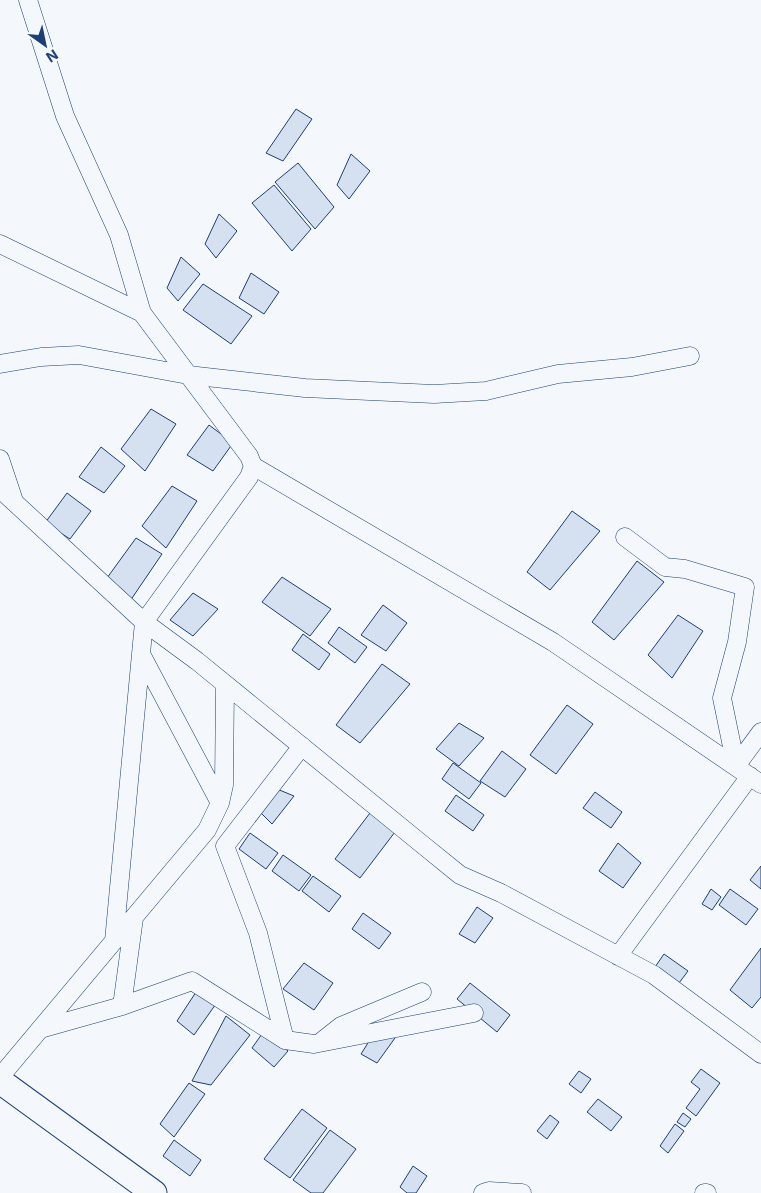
<svg xmlns="http://www.w3.org/2000/svg" width="761" height="1193" font-family="Inter,sans-serif">
<style>
.building{fill:#d5e0f0;stroke:#1d3f73}
.lines{fill:none;stroke-linecap:round;stroke-linejoin:round}
.street-casing{stroke:#1d3f73;stroke-width:19}
.secondary-casing{stroke:#1d3f73;stroke-width:27}
.street{stroke:#f4f7fb;stroke-width:18}
.secondary{stroke:#f4f7fb;stroke-width:25}
</style>
<rect width="100%" height="100%" fill="#f4f7fb"/>
<path class="building" d="M296,109L312,119L283,161L266,153Z
M351,154L370,171L349,199L337,185Z
M298,163L334,207L315,229L275,182Z
M274,185L311,229L292,251L252,203Z
M219,214L237,231L216,258L205,244Z
M181,257L200,274L178,301L167,288Z
M251,273L279,292L264,314L239,298Z
M203,284L252,316L231,344L183,310Z
M151,409L176,424L145,471L121,449Z
M209,425L233,443L213,471L187,455Z
M101,447L125,466L104,493L79,477Z
M172,486L197,501L166,548L142,526Z
M67,493L91,511L70,539L45,523Z
M572,511L600,531L550,590L527,572Z
M136,538L162,554L130,601L107,578Z
M637,561L664,582L614,640L592,622Z
M282,577L331,609L310,636L262,602Z
M193,593L218,609L193,636L170,620Z
M383,605L407,623L386,651L361,635Z
M678,615L703,631L672,678L648,655Z
M339,627L367,647L355,663L328,643Z
M303,634L330,654L319,670L292,650Z
M382,664L410,684L360,743L336,725Z
M567,705L593,724L556,774L530,755Z
M459,723L484,738L459,766L436,749Z
M502,751L526,769L505,797L480,781Z
M453,763L481,783L469,799L442,779Z
M277,789L294,796L272,824L259,811Z
M595,792L622,812L611,828L583,808Z
M456,795L484,815L473,831L445,811Z
M373,809L398,828L360,878L335,859Z
M250,833L278,853L266,869L239,849Z
M618,843L641,863L623,888L599,871Z
M283,855L311,875L299,891L272,871Z
M761,866V889L750,880Z
M313,876L341,896L329,912L302,891Z
M711,889L721,897L712,910L702,904Z
M730,889L758,909L746,925L719,905Z
M477,907L493,918L475,943L459,934Z
M363,913L391,933L379,949L352,929Z
M761,948V997L752,1008L730,990Z
M664,954L688,971L679,983L655,967Z
M304,963L333,983L314,1010L283,989Z
M470,983L510,1015L497,1032L457,999Z
M200,986L218,1001L194,1035L177,1021Z
M226,1016L250,1035L211,1085L192,1081Z
M378,1027L395,1038L377,1063L361,1054Z
M264,1031L288,1051L274,1067L252,1048Z
M701,1069L720,1083L696,1116L686,1108L700,1089L691,1082Z
M579,1071L591,1079L581,1093L569,1084Z
M189,1083L205,1094L174,1137L160,1124Z
M598,1099L622,1117L611,1131L587,1112Z
M302,1109L327,1128L290,1178L264,1159Z
M683,1113L691,1119L685,1127L677,1122Z
M550,1115L559,1122L547,1139L537,1131Z
M675,1124L684,1131L668,1153L660,1146Z
M330,1130L356,1149L323,1193H311L293,1180Z
M174,1140L201,1160L190,1176L163,1156Z
M413,1166L427,1176L416,1193H407L400,1187Z"/>
<g class="lines">
<g class="street-casing">
<path id="street" d="M28,0L65,116L119,235L142,313L249,456L253,466L249,477L144,622L114,941
M0,244L142,313
M0,364L41,357L79,355L188,375L305,388L434,394L486,391L558,374L632,367L690,356
M0,459L14,501
M253,466L553,642L761,784
M0,489L144,622L197,661L423,845L460,875L501,893L654,975L761,1054
M625,537L665,567L685,569L745,587L737,642L722,698L736,766
M141,654L220,803
M736,766L761,732
M618,956L750,776
M122,1006L192,981L285,1040L258,933L225,846L302,746
M40,1029L122,1006L134,918
M285,1040L314,1044L474,1013
M322,1041L341,1026L422,992
M0,1077L207,830L220,803L224,785L225,684
M483,1193L489,1191L522,1193
M704,1193H707"/>
</g>
<g class="secondary-casing">
<path id="secondary" d="M0,1081L154,1193"/>
</g>
<use href="#street" class="street"/>
<use href="#secondary" class="secondary"/>
</g>
<g transform="translate(45 45) rotate(147)" stroke="#f4f7fb" stroke-width="4" paint-order="stroke">
<path d="M0-4L9 19L0 12L-9 19Z" fill="#1d3f73"/>
<text y="-8" font-size="14" font-weight="bold" text-anchor="middle" fill="#1d3f73">N</text>
</g>
</svg>
